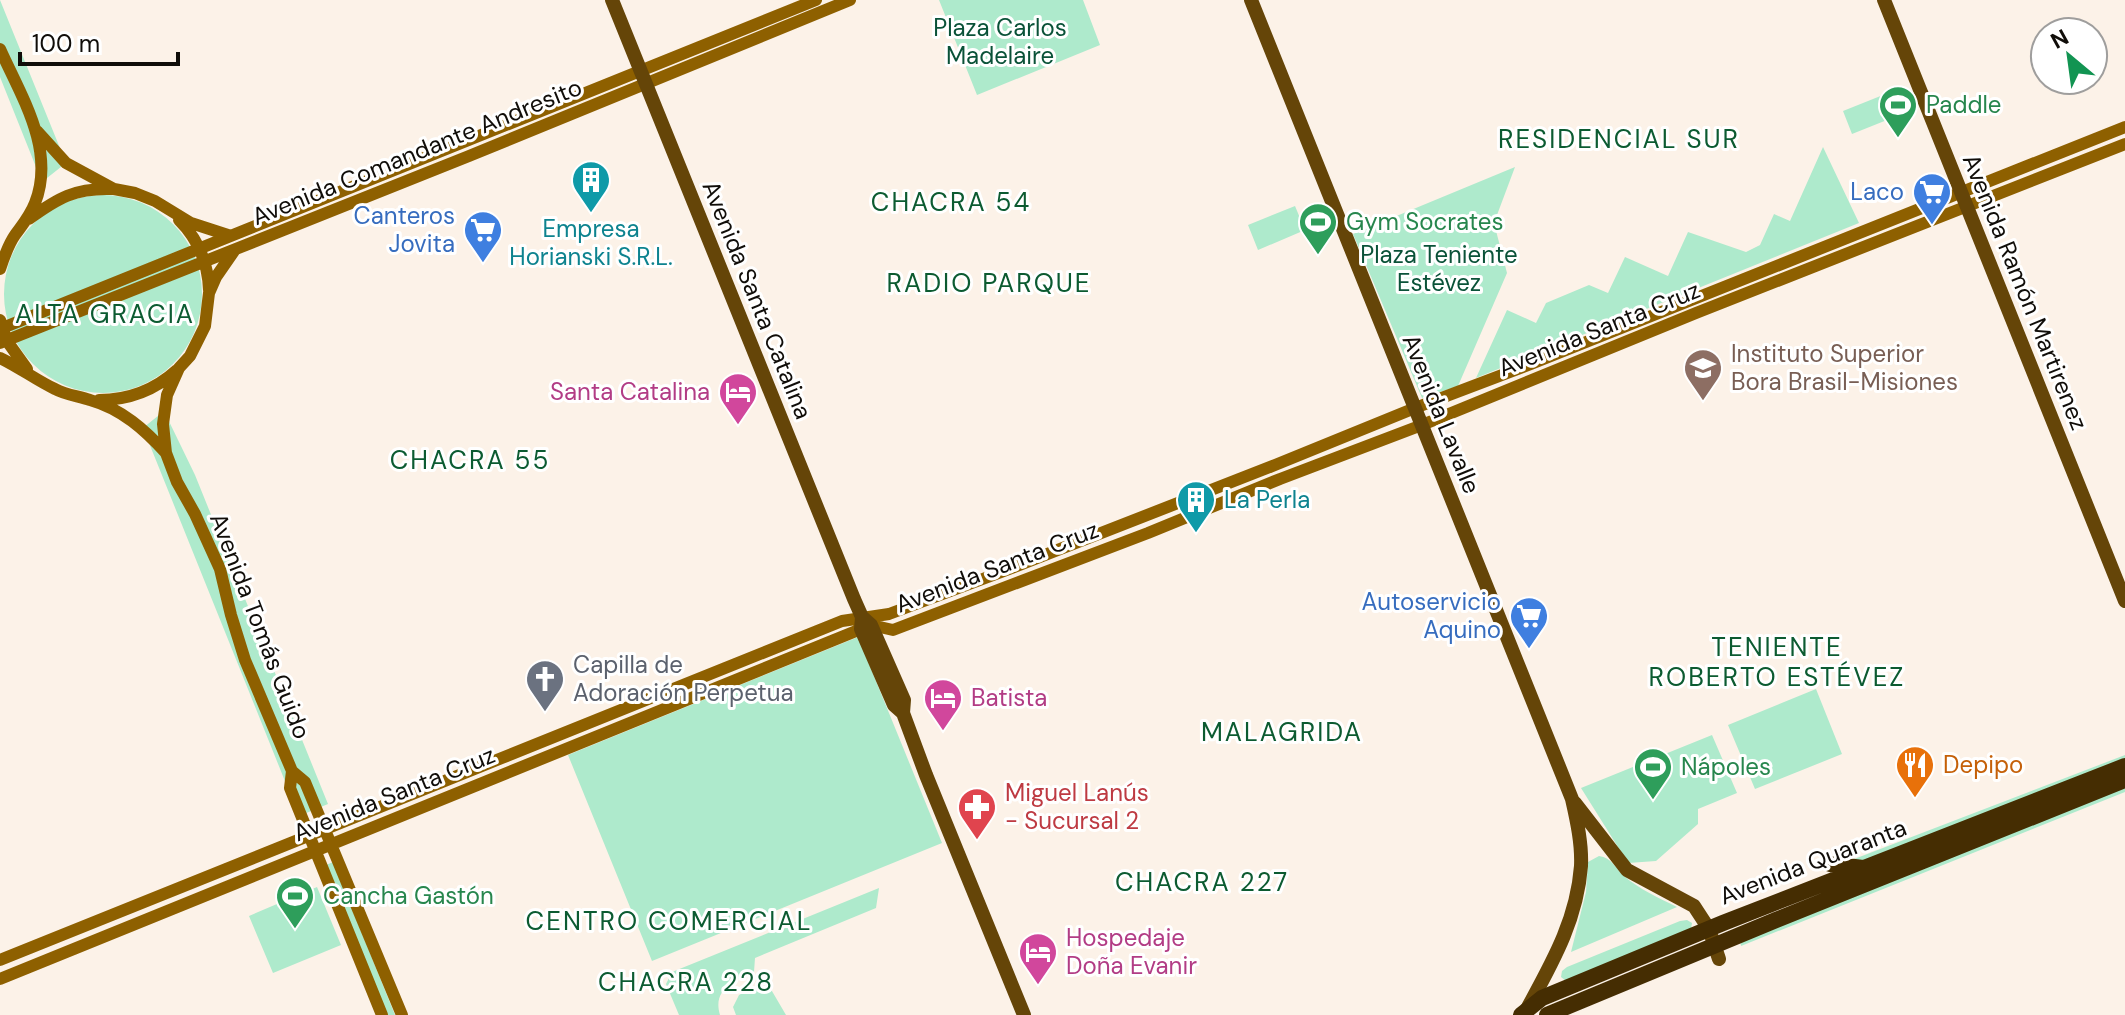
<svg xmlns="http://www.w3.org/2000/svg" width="2125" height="1015" font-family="'DM Sans',sans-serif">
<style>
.green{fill:#aeeacc}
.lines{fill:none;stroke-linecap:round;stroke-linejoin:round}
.secondary{stroke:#8e6000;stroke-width:12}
.primary{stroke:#654508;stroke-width:14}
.highway{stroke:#452d02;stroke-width:16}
.labels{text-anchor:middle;stroke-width:6;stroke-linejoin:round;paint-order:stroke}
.park-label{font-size:24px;fill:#0a5238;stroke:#fff}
.leisure-label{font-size:24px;fill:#27864d;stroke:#fff;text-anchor:start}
.street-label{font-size:24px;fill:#100d09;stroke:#fff}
.shop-label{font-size:24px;fill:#366cbe;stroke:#fff;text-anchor:end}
.culture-label{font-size:24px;fill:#0d838f;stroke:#fff}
.education-label{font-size:24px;fill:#785e54;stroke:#fff;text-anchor:start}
.hotel-label{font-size:24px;fill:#b23c85;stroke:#fff;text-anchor:start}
.worship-label{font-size:24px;fill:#5b616d;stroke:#fff;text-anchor:start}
.food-label{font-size:24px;fill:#c56008;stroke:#fff;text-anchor:start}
.health-label{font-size:24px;fill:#be3a42;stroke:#fff;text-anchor:start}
.neighbourhood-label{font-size:26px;letter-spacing:2px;fill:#0c5b31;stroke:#fff}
</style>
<rect width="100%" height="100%" fill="#fcf2e8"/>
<path class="green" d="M0,0L66,163L42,182L0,77Z
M939,0H1083L1100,45L977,95Z
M1893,91L1902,114L1852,134L1843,111Z
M1823,147L1859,223L1476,378L1507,310L1536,323L1546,303L1589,285L1608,293L1625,257L1668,276L1688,232L1746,252L1760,245L1774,214L1790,221Z
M1515,167L1494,223L1507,273L1458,386L1422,398L1353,234Z
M4 294a99 99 0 1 1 198 0a99 99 0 1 1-198 0Z
M1295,206L1305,230L1258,250L1248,225Z
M164,411L195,475L328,804L299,816L143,428Z
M858,637L942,843L652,961L568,755Z
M1816,689L1842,754L1755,789L1728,725Z
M1712,735L1737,793L1698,809V824L1656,861L1628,863L1581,788Z
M2125,755V762L1861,863L1849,861Z
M2125,785V792L1741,946L1740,940Z
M1599,856C1612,858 1615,868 1624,876C1639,889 1659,898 1677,907L1571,952L1586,892L1588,862Z
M333,862L395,1015H387L326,865Z
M317,887L341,945L273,973L249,916Z
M879,888L876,908L755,958L754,972C735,980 712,989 720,1015H679L666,984L672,972Z
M1687,920L1692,923L1691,929L1566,981L1561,977L1562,971L1567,967L1680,921Z
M756,986H769L786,1015H736L733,1007L739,995Z"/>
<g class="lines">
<path class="secondary" d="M0,49C21,96 56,150 35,203C30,216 23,224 15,235C8,245 4,257 0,269
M37,131L66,163L114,189L135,193L155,201L191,223L231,236
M29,219C58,198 75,188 111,189
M179,220C198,239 208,263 209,290
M234,251L216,277L209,293L205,326L190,356L179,368L167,395L163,424L166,453L177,482L195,514L220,569L231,615L245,660L292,771L305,782L402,1015
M0,320L7,341L27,369
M0,329L816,0
M0,343L469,156L850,0
M0,358C19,367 36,380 55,389C66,395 78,396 90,400C122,409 145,430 166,453
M99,400C129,400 155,390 177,370
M292,771L290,788L382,1015
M0,960L842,621L889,614L1004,571L1275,465L1415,408L1531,364L2125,127
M0,979L861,629L871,625L893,630L1148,533L1280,479L1422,425L1696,313L2125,144"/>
<path class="primary" d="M612,0L854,599L862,617L871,625L904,700L903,713
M1251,0L1572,799C1577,821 1582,844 1581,866C1577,920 1552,963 1527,1009
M1884,0L2125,601
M862,617L861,629L894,705L903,713L926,775L1024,1015
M1575,803L1627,870L1694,906L1709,929L1719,959"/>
<path class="highway" d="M1830,864L1863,868
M1521,1015L1542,998L1723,923L2125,766
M1547,1015L1776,920L2125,780"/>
</g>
<defs>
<g id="stadium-pin" transform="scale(2)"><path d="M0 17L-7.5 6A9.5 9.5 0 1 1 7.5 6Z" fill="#2e9e5b" stroke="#fff"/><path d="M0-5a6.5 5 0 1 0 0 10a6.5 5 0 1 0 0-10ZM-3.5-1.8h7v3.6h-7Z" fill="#fff"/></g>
<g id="building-pin" transform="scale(2)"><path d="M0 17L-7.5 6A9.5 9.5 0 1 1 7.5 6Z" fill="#0f9aa8" stroke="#fff"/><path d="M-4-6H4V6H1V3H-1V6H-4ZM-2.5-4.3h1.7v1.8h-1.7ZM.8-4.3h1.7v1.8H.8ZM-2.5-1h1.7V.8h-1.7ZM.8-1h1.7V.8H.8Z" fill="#fff"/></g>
<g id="supermarket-pin" transform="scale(2)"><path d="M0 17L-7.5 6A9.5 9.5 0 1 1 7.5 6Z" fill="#3f7fe0" stroke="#fff"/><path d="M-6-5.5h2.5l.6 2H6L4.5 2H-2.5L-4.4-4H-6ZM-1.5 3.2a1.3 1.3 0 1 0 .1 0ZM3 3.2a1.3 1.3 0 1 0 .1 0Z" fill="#fff"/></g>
<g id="school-pin" transform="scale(2)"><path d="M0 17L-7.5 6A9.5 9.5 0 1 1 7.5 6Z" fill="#8d6e63" stroke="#fff"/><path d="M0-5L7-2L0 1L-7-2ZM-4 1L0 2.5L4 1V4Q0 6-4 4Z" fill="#fff"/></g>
<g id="hotel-pin" transform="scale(2)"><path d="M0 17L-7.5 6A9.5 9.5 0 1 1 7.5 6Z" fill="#d1479c" stroke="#fff"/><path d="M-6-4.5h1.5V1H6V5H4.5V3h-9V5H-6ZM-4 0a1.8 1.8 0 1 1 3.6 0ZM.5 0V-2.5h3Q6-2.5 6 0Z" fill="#fff"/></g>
<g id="church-pin" transform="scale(2)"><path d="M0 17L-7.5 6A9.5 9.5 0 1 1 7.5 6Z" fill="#6b7280" stroke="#fff"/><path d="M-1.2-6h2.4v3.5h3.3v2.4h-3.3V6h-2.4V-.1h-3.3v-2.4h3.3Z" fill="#fff"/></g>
<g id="restaurant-pin" transform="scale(2)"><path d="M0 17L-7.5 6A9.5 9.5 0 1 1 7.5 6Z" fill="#e8710a" stroke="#fff"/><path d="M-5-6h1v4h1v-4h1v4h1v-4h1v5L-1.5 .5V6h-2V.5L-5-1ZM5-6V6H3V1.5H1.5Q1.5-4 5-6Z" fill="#fff"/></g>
<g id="pharmacy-pin" transform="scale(2)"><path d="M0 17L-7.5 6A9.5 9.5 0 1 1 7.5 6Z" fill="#e0444e" stroke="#fff"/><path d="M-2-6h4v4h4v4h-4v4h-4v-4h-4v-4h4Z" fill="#fff"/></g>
</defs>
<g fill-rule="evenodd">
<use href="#stadium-pin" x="1898" y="105"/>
<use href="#building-pin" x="591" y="180"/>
<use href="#supermarket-pin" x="1932" y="192"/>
<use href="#stadium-pin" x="1318" y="222"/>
<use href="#supermarket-pin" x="483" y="230"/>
<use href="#school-pin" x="1703" y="368"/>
<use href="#hotel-pin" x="738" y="392"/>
<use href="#building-pin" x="1196" y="500"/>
<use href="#supermarket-pin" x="1529" y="616"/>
<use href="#church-pin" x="545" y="679"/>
<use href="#hotel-pin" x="943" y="698"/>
<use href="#restaurant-pin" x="1915" y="765"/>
<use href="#stadium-pin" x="1653" y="767"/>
<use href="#pharmacy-pin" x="977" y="807"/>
<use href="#stadium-pin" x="295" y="896"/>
<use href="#hotel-pin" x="1038" y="952"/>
</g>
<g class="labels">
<g class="park-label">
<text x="1000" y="36">Plaza Carlos<tspan x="1000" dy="28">Madelaire</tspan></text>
<text x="1439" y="263">Plaza Teniente<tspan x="1439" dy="28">Estévez</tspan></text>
</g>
<g class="leisure-label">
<text x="1926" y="113">Paddle</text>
<text x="1346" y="230">Gym Socrates</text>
<text x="1681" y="775">Nápoles</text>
<text x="323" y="904">Cancha Gastón</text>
</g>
<g class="street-label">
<text transform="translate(417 152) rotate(-22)" y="8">Avenida Comandante Andresito</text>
<text transform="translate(2025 292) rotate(68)" y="8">Avenida Ramón Martirenez</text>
<text transform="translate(757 300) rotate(68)" y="8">Avenida Santa Catalina</text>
<text transform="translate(1599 329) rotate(-22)" y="8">Avenida Santa Cruz</text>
<text transform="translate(1441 414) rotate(68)" y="8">Avenida Lavalle</text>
<text transform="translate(997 567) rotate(-21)" y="8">Avenida Santa Cruz</text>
<text transform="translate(260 626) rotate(69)" y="8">Avenida Tomás Guido</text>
<text transform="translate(394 794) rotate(-22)" y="8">Avenida Santa Cruz</text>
<text transform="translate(1813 862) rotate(-21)" y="8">Avenida Quaranta</text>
</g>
<g class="shop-label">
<text x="1904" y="200">Laco</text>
<text x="455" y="224">Canteros<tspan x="455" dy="28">Jovita</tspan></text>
<text x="1501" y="610">Autoservicio<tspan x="1501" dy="28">Aquino</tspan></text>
</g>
<g class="culture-label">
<text x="591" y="237">Empresa<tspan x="591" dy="28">Horianski S.R.L.</tspan></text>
<text x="1224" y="508" text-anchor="start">La Perla</text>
</g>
<g class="education-label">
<text x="1731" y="362">Instituto Superior<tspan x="1731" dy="28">Bora Brasil-Misiones</tspan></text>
</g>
<g class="hotel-label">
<text x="710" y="400" text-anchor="end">Santa Catalina</text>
<text x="971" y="706">Batista</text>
<text x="1066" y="946">Hospedaje<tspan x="1066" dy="28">Doña Evanir</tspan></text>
</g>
<g class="worship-label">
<text x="573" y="673">Capilla de<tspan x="573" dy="28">Adoración Perpetua</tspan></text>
</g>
<g class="food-label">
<text x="1943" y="773">Depipo</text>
</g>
<g class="health-label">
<text x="1005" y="801">Miguel Lanús<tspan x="1005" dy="28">- Sucursal 2</tspan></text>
</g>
<g class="neighbourhood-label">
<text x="1619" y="148">RESIDENCIAL SUR</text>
<text x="951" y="211">CHACRA 54</text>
<text x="989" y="292">RADIO PARQUE</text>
<text x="105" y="323">ALTA GRACIA</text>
<text x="470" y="469">CHACRA 55</text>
<text x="1777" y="656">TENIENTE<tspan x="1777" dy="30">ROBERTO ESTÉVEZ</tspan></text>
<text x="1282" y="741">MALAGRIDA</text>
<text x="1202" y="891">CHACRA 227</text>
<text x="669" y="930">CENTRO COMERCIAL</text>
<text x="686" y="991">CHACRA 228</text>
</g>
</g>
<g transform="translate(2069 56) rotate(331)"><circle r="38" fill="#ffffff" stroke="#9f9e9d" stroke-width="2"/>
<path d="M0-6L14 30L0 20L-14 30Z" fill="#129452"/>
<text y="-12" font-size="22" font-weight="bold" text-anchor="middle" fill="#100d09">N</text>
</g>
<path d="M20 52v12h158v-12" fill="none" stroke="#100d09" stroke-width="4"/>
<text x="32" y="52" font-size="24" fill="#100d09" stroke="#ffffff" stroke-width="6" paint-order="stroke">100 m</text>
</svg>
